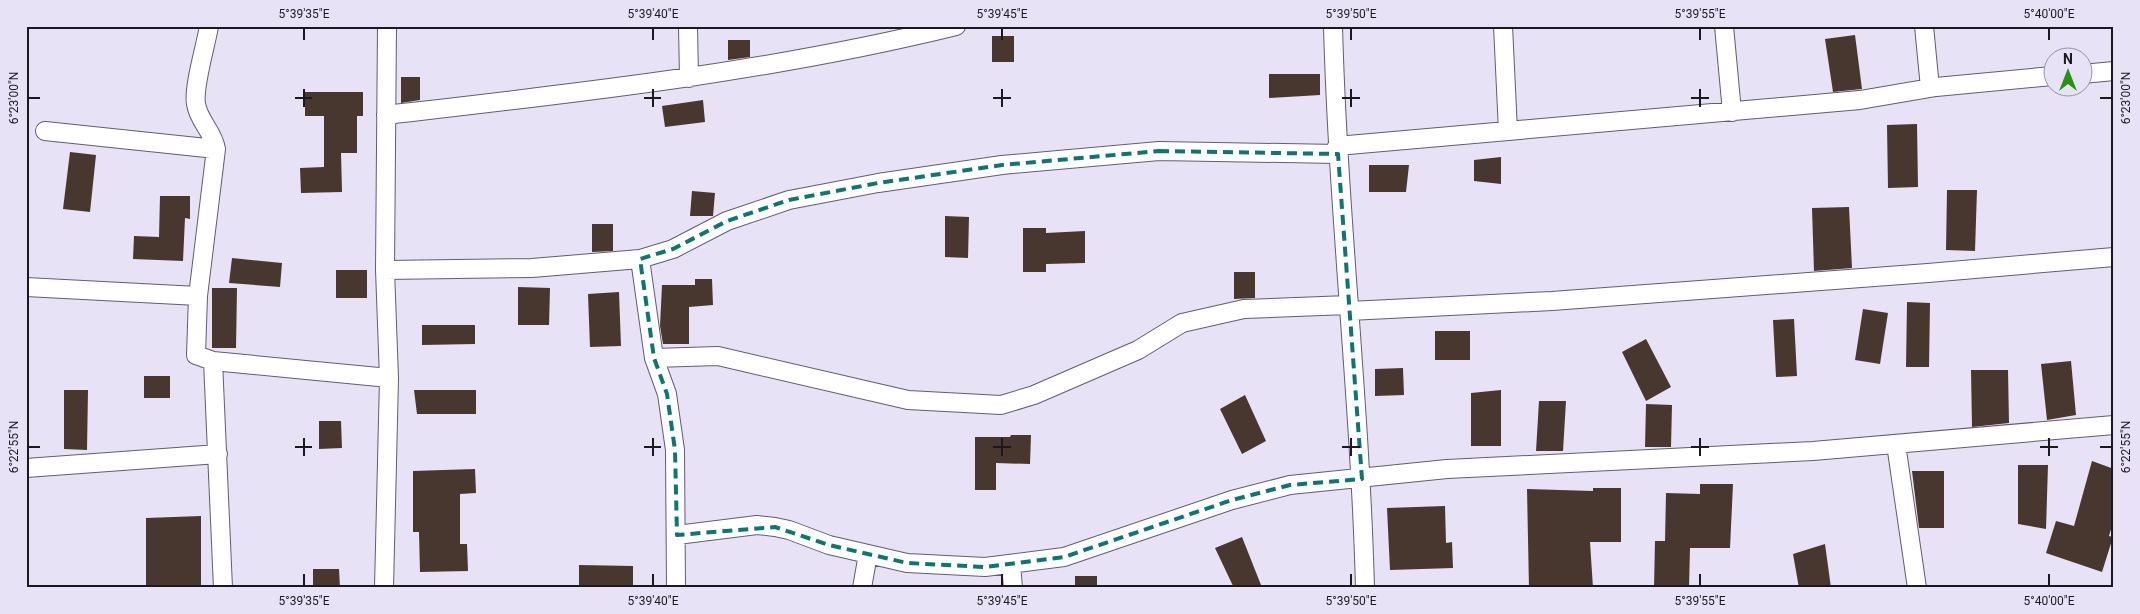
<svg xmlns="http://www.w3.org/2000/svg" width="2140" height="614" font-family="Roboto,sans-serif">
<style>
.building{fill:#48372f}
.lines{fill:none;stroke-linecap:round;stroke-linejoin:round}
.street-casing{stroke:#625d6e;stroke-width:20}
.street{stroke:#fff;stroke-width:18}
.marked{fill:none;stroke:#0f766e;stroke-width:4;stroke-dasharray:10 6;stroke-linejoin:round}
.ticks{fill:none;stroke:#1b1920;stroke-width:2}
.neatline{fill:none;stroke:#1b1920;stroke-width:2}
.ticks-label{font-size:12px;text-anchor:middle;fill:#1b1920}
</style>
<rect width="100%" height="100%" fill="#e8e2f7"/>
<path class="building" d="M1855,35L1862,89L1833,92L1825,39Z
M992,36H1014V62H992Z
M728,40H750V57L728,60Z
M1269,74H1320V95L1269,98Z
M401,77H420V100L401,103Z
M305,92H363V116H357V153H341L342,192L301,193L300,168L324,167V116H305Z
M703,100L705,122L665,127L662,106Z
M1917,124L1918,187L1888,188L1887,125Z
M70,152L96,155L90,212L63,209Z
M1501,157V184L1474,181V160Z
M1369,165H1409L1406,192H1369Z
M1947,190H1977L1975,251L1946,250Z
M692,191L715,193L713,216H690Z
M160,196H190V219L185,218L183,261L133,259L134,236L159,237Z
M1849,207L1852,268L1814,271L1812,208Z
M945,216L969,217L968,258L945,257Z
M592,224H613V251L592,252Z
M1023,228H1046V233L1085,231V263L1046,264V272H1023Z
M232,258L282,263L280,287L229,283Z
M336,270H367V298H336Z
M1234,272H1255V298L1234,299Z
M695,279H712L713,305L689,307V344H663L660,326L662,285H695Z
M518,287L550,288L549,325H518Z
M212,288H237L236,348H212Z
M619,292L621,346L590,347L588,294Z
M1907,302L1930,303L1929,367H1906Z
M1863,309L1888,313L1880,364L1855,360Z
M1794,319L1797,376L1776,377L1773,320Z
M422,325H475V344L422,345Z
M1435,331H1470V360H1435Z
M1646,339L1671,387L1646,401L1622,352Z
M2071,361L2076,415L2047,420L2041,364Z
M1403,368L1404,395L1375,396V369Z
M1971,370H2008L2009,423L1972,427Z
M144,376H170V398H144Z
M64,390H88L87,450L64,449Z
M414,390H476V414H417Z
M1501,390V446H1471V393Z
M1245,395L1266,441L1242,454L1220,409Z
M1539,401H1566L1563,451H1536Z
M1646,404L1672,405L1671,447H1645Z
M319,421H341L342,448L319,449Z
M1011,435H1031L1030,464L996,463V490H975V437H1010Z
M2092,461L2114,469V519L2109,536L2113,537L2102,572L2046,553L2056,521L2074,526Z
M2018,465H2048L2046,529L2018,524Z
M475,469L476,493L460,494V544H467L468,571L420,572L419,532H413V471Z
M1912,471H1944V528H1919Z
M1700,484H1733L1730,548H1690L1689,588H1654L1655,541H1665L1666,493L1700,494Z
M1593,488H1621V542H1590L1593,588H1529L1527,489L1593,491Z
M1445,506L1446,543L1452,542L1453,568L1390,570L1387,508Z
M201,516V588H146V518Z
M1242,537L1261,585L1254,588H1234L1215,548Z
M1825,544L1831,588H1799L1793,554Z
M579,565L633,566V588H579Z
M313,569H339L340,588H313Z
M1075,576H1097V588H1075Z"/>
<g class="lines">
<g class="street-casing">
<path id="street" d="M688,26L689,78
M1333,26C1338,214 1360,400 1365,588
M1503,26L1508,131
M1724,26L1732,112
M1924,26L1930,88
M2082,74L2114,71
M386,115C577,93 769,72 956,26
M45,131L216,149
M1337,146L1860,100L1936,87L2052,76
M640,259L654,358L667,394L675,450L676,588
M385,270L532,268L640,259L673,249L727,221L789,200L878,183L1002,165L1159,151L1338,154
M26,287L198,296L196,355L213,361L389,378
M198,296L216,149C213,131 199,122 196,104C193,87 206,45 209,26
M1349,311L1552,301L1928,273L2114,257
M654,358L718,356L908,400L1001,405L1034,395L1138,350L1182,323L1244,309L1348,305
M213,361L223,588
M1896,444L1917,588
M26,468L218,454
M677,535L757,525L775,527L789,530L829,545L907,563L985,567L1064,557L1232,500L1290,485L1447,469L1813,451L2114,425
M1011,564L1013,588
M384,588L389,378L385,270L387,26
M862,588L868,554"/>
</g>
<use href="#street" class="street"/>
</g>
<path class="marked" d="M1159,151L1338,154L1362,479L1290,485L1232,500L1064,557L985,567L907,563L829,545L775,527L677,535L675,450L667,394L654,358L640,259L673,249L727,221L789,200L878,183L1002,165Z"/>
<path class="ticks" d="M304,28V40M653,28V40M1002,28V40M1351,28V40M1700,28V40M2049,28V40M304,89V107M653,89V107M1002,89V107M1351,89V107M1700,89V107M28,98H40M295,98H312M644,98H661M993,98H1011M1342,98H1360M1691,98H1709M2100,98H2112M304,438V456M653,438V456M1002,438V456M1351,438V456M1700,438V456M2049,438V456M28,447H40M295,447H312M644,447H661M993,447H1011M1342,447H1360M1691,447H1709M2040,447H2058M2100,447H2112M304,574V586M653,574V586M1002,574V586M1351,574V586M1700,574V586M2049,574V586"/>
<rect width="2140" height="614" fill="none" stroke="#e8e2f7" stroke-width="55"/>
<g transform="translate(2068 72)"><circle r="24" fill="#e8e2f7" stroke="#9692a1"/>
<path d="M0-4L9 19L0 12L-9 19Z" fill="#299115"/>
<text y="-8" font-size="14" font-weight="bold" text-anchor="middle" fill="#1b1920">N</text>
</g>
<rect x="28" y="28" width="2084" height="558" class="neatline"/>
<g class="ticks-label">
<text x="304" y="18">5°39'35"E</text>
<text x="653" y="18">5°39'40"E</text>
<text x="1002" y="18">5°39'45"E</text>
<text x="1351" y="18">5°39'50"E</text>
<text x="1700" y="18">5°39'55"E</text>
<text x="2049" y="18">5°40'00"E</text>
<text transform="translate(14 98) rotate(-90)" y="4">6°23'00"N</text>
<text transform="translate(2126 98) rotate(-90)" y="4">6°23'00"N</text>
<text transform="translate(14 447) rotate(-90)" y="4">6°22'55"N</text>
<text transform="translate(2126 447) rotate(-90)" y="4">6°22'55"N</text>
<text x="304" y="605">5°39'35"E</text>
<text x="653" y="605">5°39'40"E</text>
<text x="1002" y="605">5°39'45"E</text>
<text x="1351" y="605">5°39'50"E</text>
<text x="1700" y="605">5°39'55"E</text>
<text x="2049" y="605">5°40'00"E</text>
</g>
</svg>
